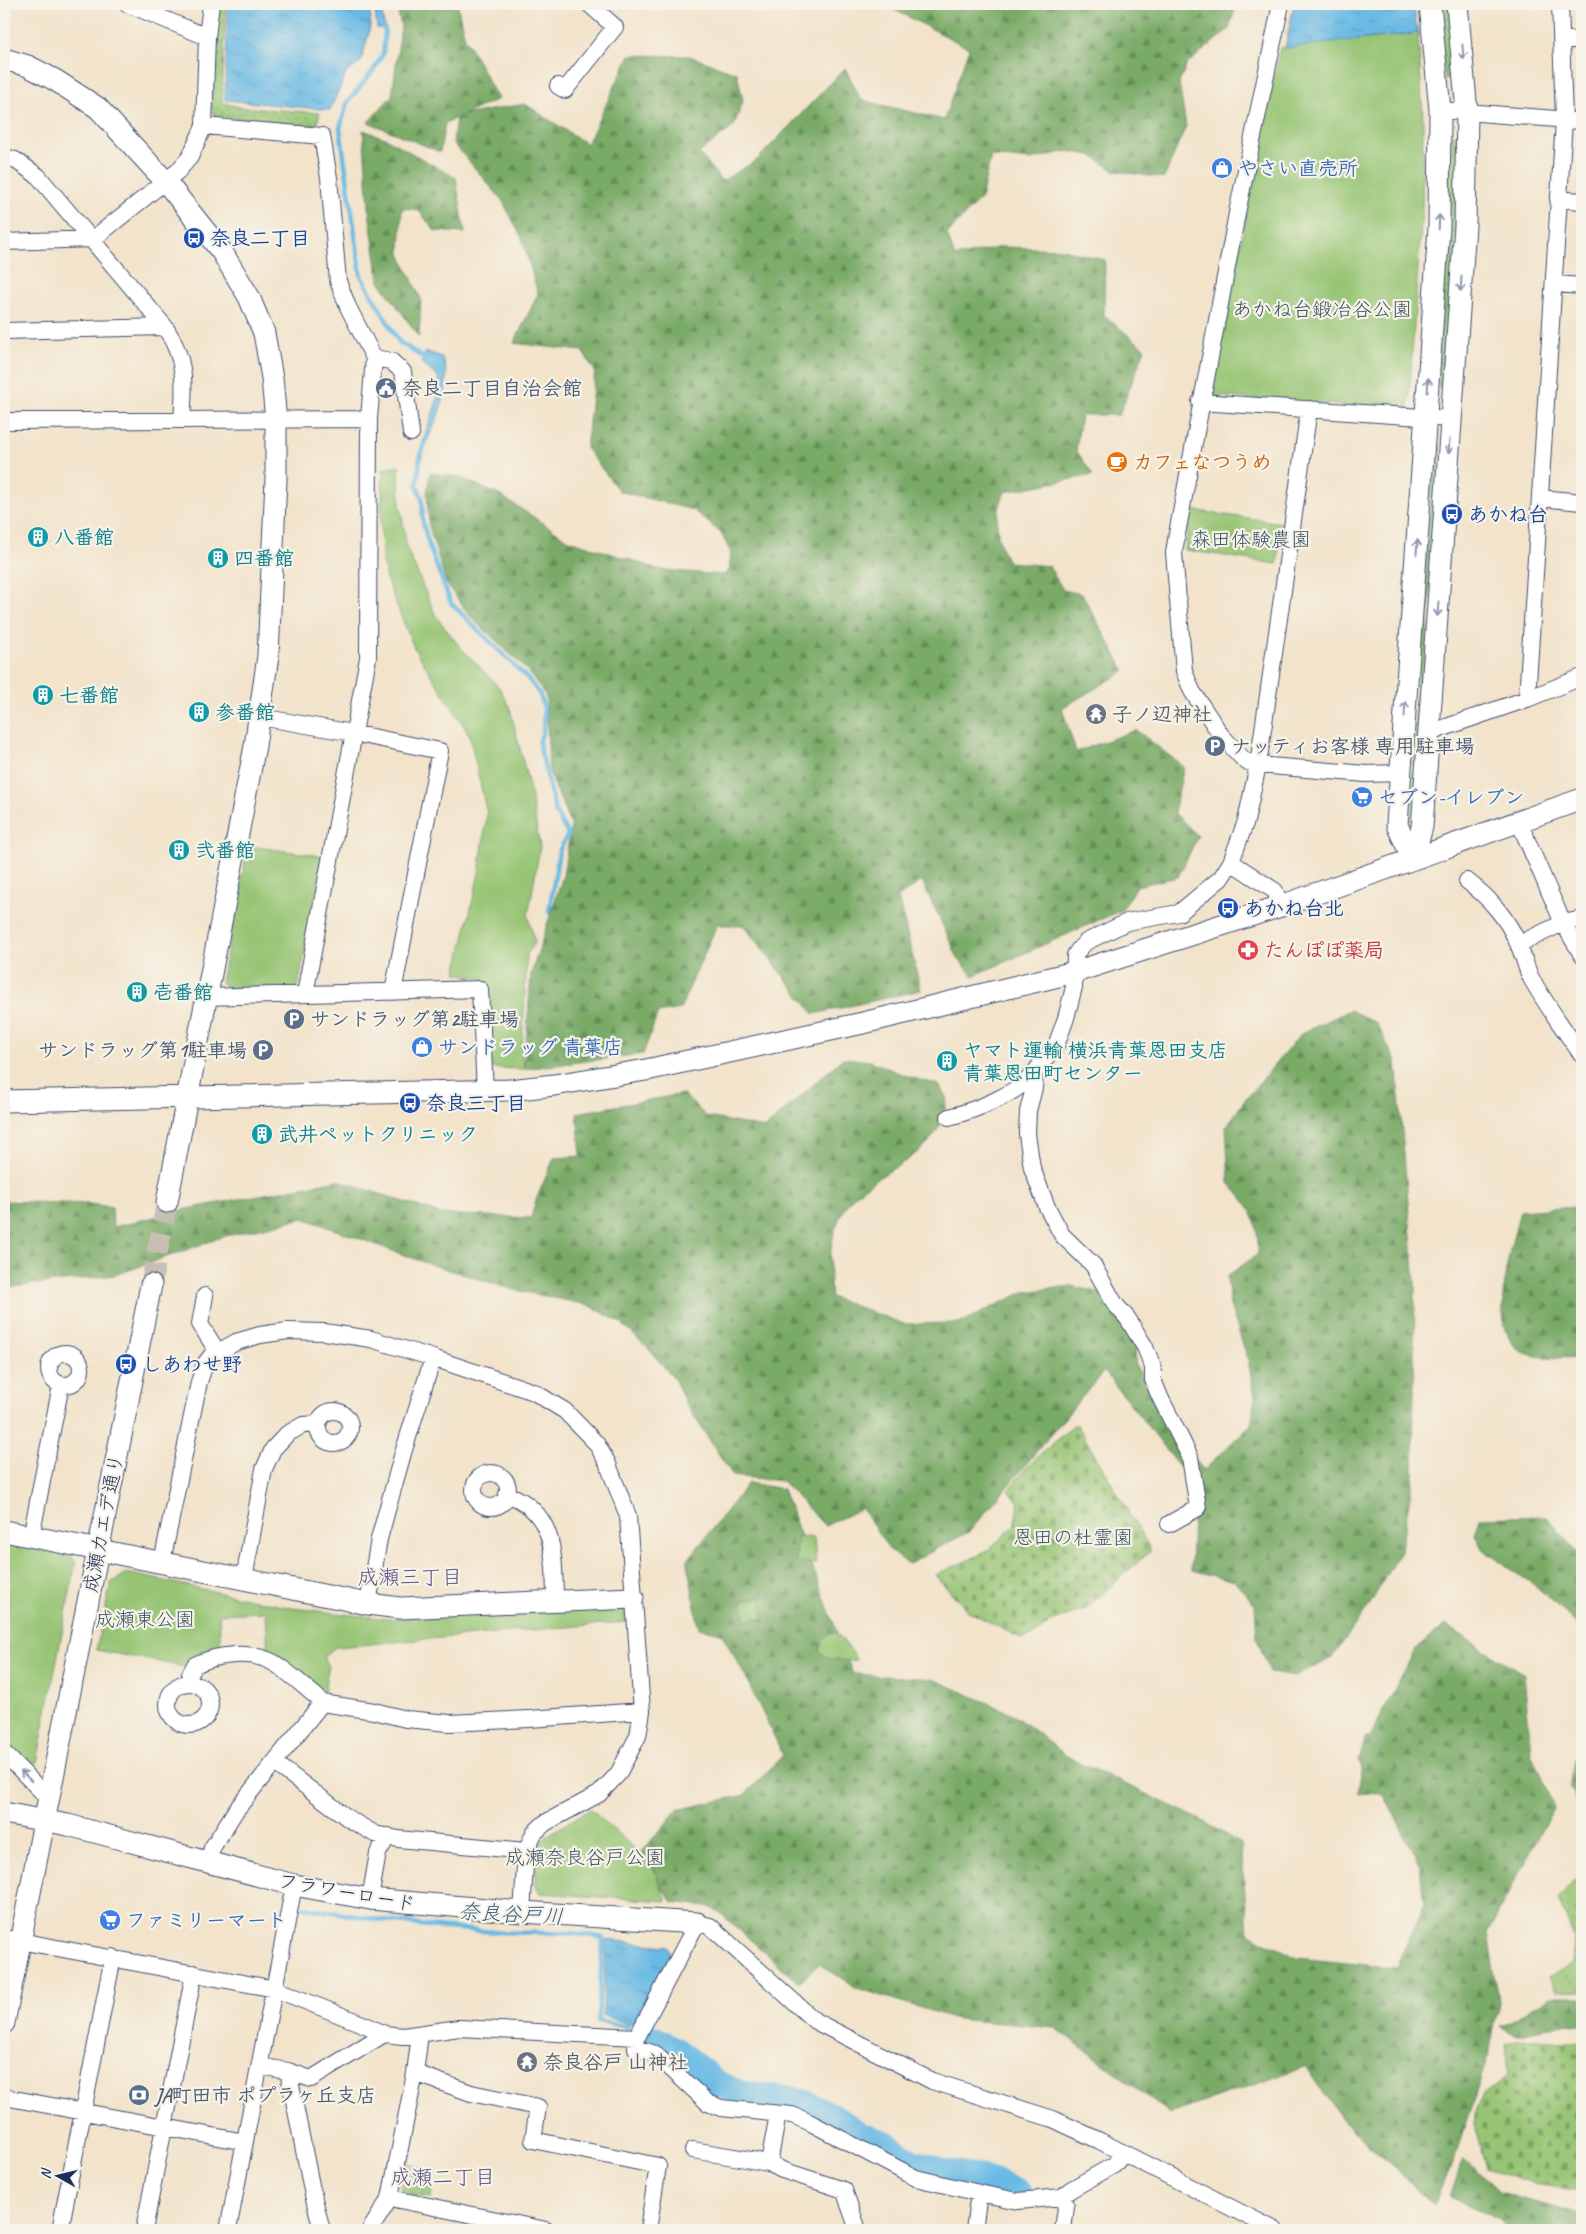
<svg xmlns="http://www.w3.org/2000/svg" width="1586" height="2234" font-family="Caveat,'Klee One',sans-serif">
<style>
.grass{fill:url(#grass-dots);stroke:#597a69}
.forest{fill:url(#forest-firs);stroke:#4a6c62}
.cemetery{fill:url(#cemetery-stones);stroke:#597a69}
.green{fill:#97c574;stroke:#597a69}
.water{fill:url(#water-ripples);stroke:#4274a1}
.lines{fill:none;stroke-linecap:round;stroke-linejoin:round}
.stream{stroke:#69bae4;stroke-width:4.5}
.river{stroke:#69bae4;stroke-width:26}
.tertiary-tunnel{stroke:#c7bfb4;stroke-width:21;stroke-dasharray:21 11;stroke-linecap:butt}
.minor-casing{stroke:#3b4a6e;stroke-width:18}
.tertiary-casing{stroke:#3b4a6e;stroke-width:23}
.minor{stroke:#fff;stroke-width:16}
.tertiary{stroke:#fff;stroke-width:21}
.oneway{stroke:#8d97ae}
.labels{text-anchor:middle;stroke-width:4.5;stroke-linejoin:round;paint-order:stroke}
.shop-label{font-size:20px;font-weight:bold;fill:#366cbe;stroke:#f7f3e8;text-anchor:start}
.transit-label{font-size:20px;font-weight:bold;fill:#164399;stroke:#f7f3e8;text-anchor:start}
.park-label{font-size:20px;fill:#3a5464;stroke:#f7f3e8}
.service-label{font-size:20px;font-weight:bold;fill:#4e5e75;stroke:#f7f3e8;text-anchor:start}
.food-label{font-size:20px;font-weight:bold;fill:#c56008;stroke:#f7f3e8;text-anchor:start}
.culture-label{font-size:20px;font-weight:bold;fill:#0d838f;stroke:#f7f3e8;text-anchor:start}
.worship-label{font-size:20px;font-weight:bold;fill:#5b616d;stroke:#f7f3e8;text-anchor:start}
.health-label{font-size:20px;font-weight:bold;fill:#be3a42;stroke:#f7f3e8;text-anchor:start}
.street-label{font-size:20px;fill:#1b2f5e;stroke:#f7f3e8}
.neighbourhood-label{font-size:21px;fill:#595286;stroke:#f7f3e8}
.water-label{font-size:21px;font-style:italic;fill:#325986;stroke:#f7f3e8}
</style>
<defs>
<pattern id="grass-dots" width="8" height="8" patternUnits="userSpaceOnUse" patternTransform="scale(1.25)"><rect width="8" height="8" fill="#97c574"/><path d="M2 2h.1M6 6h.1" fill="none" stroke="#7aa062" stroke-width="1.8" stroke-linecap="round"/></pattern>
<pattern id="forest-firs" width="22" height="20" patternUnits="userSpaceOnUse" patternTransform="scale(1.25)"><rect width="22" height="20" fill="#79aa66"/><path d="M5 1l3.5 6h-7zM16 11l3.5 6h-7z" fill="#628b57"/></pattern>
<pattern id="cemetery-stones" width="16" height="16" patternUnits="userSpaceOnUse" patternTransform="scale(1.25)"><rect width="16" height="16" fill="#97c574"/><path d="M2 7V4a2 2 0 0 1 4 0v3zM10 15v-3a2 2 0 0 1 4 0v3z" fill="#7aa062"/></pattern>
<pattern id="water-ripples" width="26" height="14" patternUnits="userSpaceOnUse" patternTransform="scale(1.25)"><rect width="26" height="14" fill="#69bae4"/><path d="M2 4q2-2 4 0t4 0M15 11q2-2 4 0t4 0" fill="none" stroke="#5698bc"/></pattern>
</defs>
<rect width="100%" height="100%" fill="#f7f3e8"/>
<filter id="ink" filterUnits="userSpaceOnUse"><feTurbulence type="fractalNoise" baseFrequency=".02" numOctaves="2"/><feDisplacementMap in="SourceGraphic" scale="10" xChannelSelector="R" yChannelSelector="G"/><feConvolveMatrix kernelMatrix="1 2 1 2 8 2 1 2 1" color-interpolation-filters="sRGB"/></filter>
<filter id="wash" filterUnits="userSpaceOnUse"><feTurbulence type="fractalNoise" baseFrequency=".0096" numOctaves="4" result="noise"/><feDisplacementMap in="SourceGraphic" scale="20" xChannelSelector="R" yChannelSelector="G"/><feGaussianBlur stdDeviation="1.12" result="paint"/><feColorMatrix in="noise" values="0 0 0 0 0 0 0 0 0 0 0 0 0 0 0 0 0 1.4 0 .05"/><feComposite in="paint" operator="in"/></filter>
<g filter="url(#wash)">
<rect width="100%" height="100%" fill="#f2e3ca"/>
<path class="grass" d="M218,4H226L222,101L224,103L240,107L320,113L316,126L214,116L211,107Z
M1438,4H1449L1456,80L1445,79Z
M1453,135L1457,136L1458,208L1444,388H1438L1447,138Z
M1434,444H1438L1440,448L1415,818L1408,821Z
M1582,1880V1991L1557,1992L1549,1977L1572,1963L1574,1938L1558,1899L1573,1881Z
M405,2163L434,2171L431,2198L406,2195L400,2188Z"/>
<path class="forest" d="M396,4H457L465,38L498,99L463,115L525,104L587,144L630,55L689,56L737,73L743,101L734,126L699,153L722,181L757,160L845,68L861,100L944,120L969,48L883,4H1237L1229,29L1187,64L1179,83L1186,126L1164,178L1115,171L1091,155L1067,151L1030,160L991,156L981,198L947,234L955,257L1002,247L1062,249L1105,260L1104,315L1145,349L1119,415H1081L1076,450L1093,475L1005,492C994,516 995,539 1008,562L1049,566L1063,590L1082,594L1125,671L1062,708L1076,752L1136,730L1184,767L1174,812L1198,836L1178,877L1136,886L1122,910L973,976L958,958L922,881L898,897L921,990L814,1014L743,925H717L680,1009L658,1013L643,1054L524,1069L531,974L563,876L571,826L549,771L546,696L529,672L470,616L446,583L429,526L427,494L430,473L459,477L501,496L569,540L662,570L723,575L729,571L731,553L721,533L693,510L619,491L586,448L595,371L582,351L514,343L538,294L522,238L502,200L453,143L456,118L445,123L440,152L368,122L392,96L401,26Z
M363,130L385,138L456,178L465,233L435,231L418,210L402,208L400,254L421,299L419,337L379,281L370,219Z
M1350,1010L1376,1023L1396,1061L1415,1283L1413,1478L1401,1549L1368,1608L1331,1659L1296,1676L1270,1672L1257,1639L1255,1605L1235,1581L1191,1570L1194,1485L1104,1371L970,1531L909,1564L890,1551L862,1508L825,1526L782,1481L733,1476L686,1404L675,1380L647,1347L621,1323L589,1305L515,1290L426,1263L303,1218L222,1237L116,1275L4,1288V1201L90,1204L112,1207L113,1227L187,1209L338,1180L441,1214L531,1218L536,1200L554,1158L581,1156L577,1113L683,1094L707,1117L765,1128L843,1058L870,1061L907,1076L939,1085L947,1099C945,1107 944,1118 940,1125C923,1160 882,1170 855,1195C829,1221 828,1263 831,1297L904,1324L959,1323L1024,1292L1071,1286L1113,1295L1137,1331L1135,1366C1148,1380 1144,1387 1153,1400C1167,1425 1185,1449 1204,1470L1251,1424L1255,1396L1248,1360L1230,1305L1227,1276L1258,1254C1258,1218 1253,1209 1229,1183L1226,1127L1247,1097L1302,1033Z
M1575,1207L1582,1208V1357C1566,1358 1540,1359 1525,1353C1483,1334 1512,1244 1520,1211Z
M748,1483L783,1489L853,1674L933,1679L1011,1713L1068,1757L1201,1820L1241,1844L1248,1932L1297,1958L1396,1968L1424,1904L1420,1866L1384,1794L1359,1793C1358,1783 1364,1770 1359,1761L1365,1737H1370L1415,1650L1445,1625L1524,1674L1531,1753L1554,1806L1488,1933L1499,2002L1490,2050L1455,2156L1435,2205L1345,2123L1305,2067L1170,2114L1056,2028L956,2019L857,1988L819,1964L799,1983L718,1911L706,1906L672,1902L640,1854L677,1810L745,1795L783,1755L741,1668L721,1633L699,1628L687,1561Z
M1546,1516L1577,1552L1582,1556V1629L1537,1587L1483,1550L1475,1535L1480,1518Z
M1582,1752V1816L1570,1788L1572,1759Z
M1550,1997H1582V2025L1568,2023L1516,2035L1501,2027Z
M1464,2158L1500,2192L1562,2210L1582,2212V2230H1507L1499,2220L1450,2197Z"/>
<path class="cemetery" d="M1076,1423L1151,1550L1086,1609L1051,1622L1034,1635L1022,1639L968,1611L935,1575L986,1552L1014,1526L1019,1503L1008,1490L1030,1464Z
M1520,2039L1582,2043V2191L1540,2185L1486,2168L1474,2125L1476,2109L1483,2095L1497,2087L1508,2074L1505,2043Z"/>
<path class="green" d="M1418,33L1423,118L1422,210L1408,410L1215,396L1211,391L1280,48Z
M399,465L400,503L407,549L436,616L460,647L499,687L510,708L530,790L540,847L528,916L535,943L527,954L522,1048L524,1069L491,1068L489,1003L483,979L456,973L479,873L487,814L469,734L414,648L386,579L382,558L381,525L383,469Z
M1191,510L1282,523L1277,564L1185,550Z
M248,846L323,856L298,988H227L221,982Z
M798,1536L814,1538L816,1564L796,1561Z
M4,1542L72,1557L76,1561L37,1762L27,1767L4,1742Z
M127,1573L292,1608L389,1619L624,1602L626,1622L336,1647L323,1656L329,1666L323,1697L268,1654L266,1612L219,1614L221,1654L191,1668L96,1650L111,1583Z
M761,1598L764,1618L745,1620L743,1600Z
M830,1633H837L853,1653L856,1660C841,1661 829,1661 819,1651L823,1640Z
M590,1809L651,1863L667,1901L540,1893L536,1886V1847L548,1835Z"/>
<path class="water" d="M228,4H367L371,18L369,33L361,62L347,72L330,110L225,100Z
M374,4H380L385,29L377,28Z
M1294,4H1413L1418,33L1285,48Z
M426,351L442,357C454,382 438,419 426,443L423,442C428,421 442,399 438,377L421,363Z
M606,1940L667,1946L671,1952L638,2019L628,2024L603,2015Z"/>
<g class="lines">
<path class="stream" d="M382,27L385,29L383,54L373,71L347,103L340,128L361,276L399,342L427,360
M426,437L420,458L417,486L422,498L423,523L430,549L451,603L529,680L540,695L544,708L543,731L539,743L556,814L568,834L559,851L549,912
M304,1907C367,1919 432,1928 497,1932C532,1934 568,1930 603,1938L598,2021L628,2027"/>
<path class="river" d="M653,2038L677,2051L718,2084L740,2093L757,2096L786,2098L806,2103L833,2116L862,2136L885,2143L912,2162L938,2170L979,2177L1019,2192"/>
</g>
</g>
<g filter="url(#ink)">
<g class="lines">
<path class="tertiary-tunnel" d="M151,1285L167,1202"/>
<g class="minor-casing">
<path id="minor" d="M128,4L207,37
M1281,4L1238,208L1177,534L1174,553L1184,671L1192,691L1221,735L1245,761L1258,765L1366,774L1401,773
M1562,40H1582
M558,86L565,90L615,27L589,4
M1440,110L1582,121
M204,126L322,136L329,178L338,281L348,307L374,358L369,419L368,658L305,994
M4,157L15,160L38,176L165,327C186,359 185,383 182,420
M1558,199L1582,201
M4,242L93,239L178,171L190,157L204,126L207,37L211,4
M1555,284L1582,286
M4,331L165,327
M374,358L391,361L403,372L411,433
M1200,402L1451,419
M4,421L369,419
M1540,498L1582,502
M1527,699L1564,120L1560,4
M260,717L353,733L440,751L393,992
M1429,733L1527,699L1582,677
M1519,822L1563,923L1582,955
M1231,862L1275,891L1281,906
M1467,881C1489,897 1509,920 1519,946C1524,957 1526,968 1531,978C1546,1005 1564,1030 1582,1055
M1519,944L1563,923L1582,919
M206,997L480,989L485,1091
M949,1117C976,1110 1018,1094 1035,1072
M205,1296L200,1324L217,1351
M49 1369a16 16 0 1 1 32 0a16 16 0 1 1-32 0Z
M318 1427a16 16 0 1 1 32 0a16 16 0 1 1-32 0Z
M474 1490a17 17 0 1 1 34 0a17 17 0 1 1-34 0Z
M507,1494C556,1512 554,1556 555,1600
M1169,1524L1198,1508L1190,1457L1160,1397L1153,1380V1367L1145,1347L1128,1319L1115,1304L1093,1265L1062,1235L1047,1207L1032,1168L1027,1134L1028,1111L1034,1088L1035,1072L1057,1043L1066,1018L1074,987L1075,955L1080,948L1086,942L1127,922L1179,913L1221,878L1231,862L1246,821L1258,765L1309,409
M31,1537L61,1385
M162,1562L199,1382L205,1364L211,1356L236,1342L260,1335L288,1331L324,1332L371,1339L433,1358L534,1392L565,1411L596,1443L607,1462L628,1516L642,1711L638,1736L618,1774L599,1794L545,1823L534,1833L526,1851L522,1912
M244,1579L264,1469L273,1449L287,1434L303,1425L318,1424
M368,1604L379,1539L403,1453L433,1358
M190,1683V1674L195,1665C217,1654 252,1650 274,1663C289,1672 303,1686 317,1697L322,1703L374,1711L406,1719L449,1723L529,1719L642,1711
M168 1704a21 21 0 1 1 42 0a21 21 0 1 1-42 0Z
M4,1753L48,1798
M275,1763L349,1819L375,1834L398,1839L526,1851
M208,1863L212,1848L236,1810L322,1703
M370,1899L378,1853L388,1836
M4,1938L275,1989L370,2027L384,2034L403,2036L459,2028L637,2037
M260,2066L288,2071L311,2079L384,2034
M288,2071L313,2195L322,2230
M415,2073L471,2093L538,2107L533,2140L658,2166L648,2230
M4,2097L245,2142
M778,2114L769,2163L782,2170L844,2190L858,2230
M693,2150L769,2163
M1124,2153L1114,2165L1070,2190L1062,2197L1018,2201L979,2193L916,2178L809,2122L792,2115L721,2108L708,2103L655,2054L636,2048L637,2037L697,1923L710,1926L815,2021L932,2081L1053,2119L1100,2141L1275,2230
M1062,2197L1066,2207L1063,2230
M390,2198L546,2230
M60,2230L113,1957
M144,2230L194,1973
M228,2230L294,1885
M370,2230L390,2198L415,2073L420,2034
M974,2230L979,2193"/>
</g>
<g class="tertiary-casing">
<path id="tertiary" d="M4,59L28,66L55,80L98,108L166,182L222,252L249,297L264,333L272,378L276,421V479L268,656L255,746L167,1202
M1413,859L1397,825L1439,228L1440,110L1430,4
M1413,859L1422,827L1465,226L1467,112L1457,4
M4,1101L510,1090L554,1085L646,1070L863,1023L1075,972L1281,906L1582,799
M4,1531L368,1604L400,1608L633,1598
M4,1813L68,1825L294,1885L370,1899L522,1912L697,1923
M4,2023L151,1285"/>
</g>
<use href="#minor" class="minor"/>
<use href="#tertiary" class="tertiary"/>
</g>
<defs><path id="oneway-shaft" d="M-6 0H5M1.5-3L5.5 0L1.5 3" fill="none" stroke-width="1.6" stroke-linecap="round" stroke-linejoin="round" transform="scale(1.25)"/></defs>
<g class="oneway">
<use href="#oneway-shaft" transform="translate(1463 52) rotate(85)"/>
<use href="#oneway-shaft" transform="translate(1439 222) rotate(-88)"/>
<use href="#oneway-shaft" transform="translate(1461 284) rotate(94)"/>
<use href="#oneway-shaft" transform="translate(1428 385) rotate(-86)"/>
<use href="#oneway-shaft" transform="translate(1449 446) rotate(94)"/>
<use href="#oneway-shaft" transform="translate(1417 547) rotate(-86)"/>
<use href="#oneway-shaft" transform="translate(1438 609) rotate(94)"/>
<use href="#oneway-shaft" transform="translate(1405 709) rotate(-86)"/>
<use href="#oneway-shaft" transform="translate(26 1776) rotate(-135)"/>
</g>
</g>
<defs>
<g id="shop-disc" transform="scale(1.125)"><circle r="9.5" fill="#3f7fe0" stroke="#f7f3e8"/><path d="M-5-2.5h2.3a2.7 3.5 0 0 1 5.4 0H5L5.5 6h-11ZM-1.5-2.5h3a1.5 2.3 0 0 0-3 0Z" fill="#fff"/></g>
<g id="bus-disc" transform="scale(1.125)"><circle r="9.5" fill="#1a4fb4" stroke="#f7f3e8"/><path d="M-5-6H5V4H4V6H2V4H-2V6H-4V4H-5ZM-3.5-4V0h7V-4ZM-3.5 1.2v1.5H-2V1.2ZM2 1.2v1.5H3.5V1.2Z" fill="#fff"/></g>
<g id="civic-disc" transform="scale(1.125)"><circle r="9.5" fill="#5c6f8a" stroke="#f7f3e8"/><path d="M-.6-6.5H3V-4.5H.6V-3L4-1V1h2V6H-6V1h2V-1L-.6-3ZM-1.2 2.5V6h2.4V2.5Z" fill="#fff"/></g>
<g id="cafe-disc" transform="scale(1.125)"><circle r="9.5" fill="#e8710a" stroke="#f7f3e8"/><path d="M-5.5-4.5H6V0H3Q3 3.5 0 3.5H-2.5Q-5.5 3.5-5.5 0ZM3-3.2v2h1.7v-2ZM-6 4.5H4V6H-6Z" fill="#fff"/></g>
<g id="building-disc" transform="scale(1.125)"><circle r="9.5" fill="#0f9aa8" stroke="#f7f3e8"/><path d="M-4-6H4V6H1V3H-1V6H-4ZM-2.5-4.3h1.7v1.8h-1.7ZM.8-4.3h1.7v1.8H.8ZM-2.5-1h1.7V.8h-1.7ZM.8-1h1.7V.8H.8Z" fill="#fff"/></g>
<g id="temple-disc" transform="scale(1.125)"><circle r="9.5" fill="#6b7280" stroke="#f7f3e8"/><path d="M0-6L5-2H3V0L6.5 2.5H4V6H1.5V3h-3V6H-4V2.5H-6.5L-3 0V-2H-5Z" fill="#fff"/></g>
<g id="parking-disc" transform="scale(1.125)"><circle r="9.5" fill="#5c6f8a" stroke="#f7f3e8"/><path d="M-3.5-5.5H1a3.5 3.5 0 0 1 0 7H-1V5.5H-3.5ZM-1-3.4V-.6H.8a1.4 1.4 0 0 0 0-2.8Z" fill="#fff"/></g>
<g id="supermarket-disc" transform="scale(1.125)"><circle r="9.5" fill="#3f7fe0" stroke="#f7f3e8"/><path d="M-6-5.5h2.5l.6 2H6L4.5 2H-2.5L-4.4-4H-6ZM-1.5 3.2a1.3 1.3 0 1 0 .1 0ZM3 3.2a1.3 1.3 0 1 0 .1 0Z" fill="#fff"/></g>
<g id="pharmacy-disc" transform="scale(1.125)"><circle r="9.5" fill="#e0444e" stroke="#f7f3e8"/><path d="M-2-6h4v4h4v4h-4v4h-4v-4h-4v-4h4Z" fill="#fff"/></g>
<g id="bank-disc" transform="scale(1.125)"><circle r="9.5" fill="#5c6f8a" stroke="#f7f3e8"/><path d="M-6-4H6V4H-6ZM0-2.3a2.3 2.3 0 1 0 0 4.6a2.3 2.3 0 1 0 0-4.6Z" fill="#fff"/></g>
</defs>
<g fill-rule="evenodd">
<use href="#shop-disc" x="1222" y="168"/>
<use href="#bus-disc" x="194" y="238"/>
<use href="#civic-disc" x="386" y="388"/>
<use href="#cafe-disc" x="1117" y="462"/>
<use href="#bus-disc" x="1452" y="514"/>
<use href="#building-disc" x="38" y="537"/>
<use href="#building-disc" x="218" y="558"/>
<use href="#building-disc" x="43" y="695"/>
<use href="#building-disc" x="199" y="712"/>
<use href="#temple-disc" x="1096" y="714"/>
<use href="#parking-disc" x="1215" y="746"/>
<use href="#supermarket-disc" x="1362" y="797"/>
<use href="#building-disc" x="179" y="850"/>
<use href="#bus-disc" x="1228" y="908"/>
<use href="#pharmacy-disc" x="1248" y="950"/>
<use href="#building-disc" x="137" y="992"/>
<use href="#parking-disc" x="294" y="1019"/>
<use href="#shop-disc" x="422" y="1047"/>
<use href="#parking-disc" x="263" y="1050"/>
<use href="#building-disc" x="947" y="1061"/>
<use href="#bus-disc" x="410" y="1103"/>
<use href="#building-disc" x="262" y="1134"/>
<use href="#bus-disc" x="126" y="1364"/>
<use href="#supermarket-disc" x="110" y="1920"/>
<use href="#temple-disc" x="527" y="2062"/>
<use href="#bank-disc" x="139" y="2095"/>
</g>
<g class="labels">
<g class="shop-label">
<text x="1238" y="175">やさい直売所</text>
<text x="1378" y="804">セブン-イレブン</text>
<text x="438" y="1054">サンドラッグ 青葉店</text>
<text x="126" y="1927">ファミリーマート</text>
</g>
<g class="transit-label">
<text x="210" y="245">奈良二丁目</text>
<text x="1468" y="521">あかね台</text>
<text x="1244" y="915">あかね台北</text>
<text x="426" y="1110">奈良三丁目</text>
<text x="142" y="1371">しあわせ野</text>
</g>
<g class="park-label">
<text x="1322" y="316">あかね台鍛冶谷公園</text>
<text x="1251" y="546">森田体験農園</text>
<text x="1073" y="1544">恩田の杜霊園</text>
<text x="145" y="1626">成瀬東公園</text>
<text x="585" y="1864">成瀬奈良谷戸公園</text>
</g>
<g class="service-label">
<text x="402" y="395">奈良二丁目自治会館</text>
<text x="1231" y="753">ナッティお客様 専用駐車場</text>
<text x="310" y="1026">サンドラッグ第2駐車場</text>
<text x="247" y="1057" text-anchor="end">サンドラッグ第1駐車場</text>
<text x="155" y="2102">JA町田市 ポプラヶ丘支店</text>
</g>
<g class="food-label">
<text x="1133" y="469">カフェなつうめ</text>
</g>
<g class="culture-label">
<text x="54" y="544">八番館</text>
<text x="234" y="565">四番館</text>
<text x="59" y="702">七番館</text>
<text x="215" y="719">参番館</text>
<text x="195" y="857">弐番館</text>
<text x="153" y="999">壱番館</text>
<text x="963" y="1057">ヤマト運輸 横浜青葉恩田支店<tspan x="963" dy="23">青葉恩田町センター</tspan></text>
<text x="278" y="1141">武井ペットクリニック</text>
</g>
<g class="worship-label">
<text x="1112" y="721">子ノ辺神社</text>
<text x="543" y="2069">奈良谷戸 山神社</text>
</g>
<g class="health-label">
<text x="1264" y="957">たんぽぽ薬局</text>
</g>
<g class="street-label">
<text transform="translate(103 1523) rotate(-79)" y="7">成瀬カエデ通り</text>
<text transform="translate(347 1892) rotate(10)" y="7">フラワーロード</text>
</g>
<g class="neighbourhood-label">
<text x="410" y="1584">成瀬三丁目</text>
<text x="443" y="2184">成瀬二丁目</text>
</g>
<g class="water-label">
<text transform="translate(511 1914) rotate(3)" y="7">奈良谷戸川</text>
</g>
</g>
<rect width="1586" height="2234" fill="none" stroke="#f7f3e8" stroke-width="20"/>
<g transform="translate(58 2176) rotate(278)" stroke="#f7f3e8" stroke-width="4" paint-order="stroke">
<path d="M0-4L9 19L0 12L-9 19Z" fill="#1b2f5e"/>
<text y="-8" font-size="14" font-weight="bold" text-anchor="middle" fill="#1b2f5e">N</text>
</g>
</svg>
